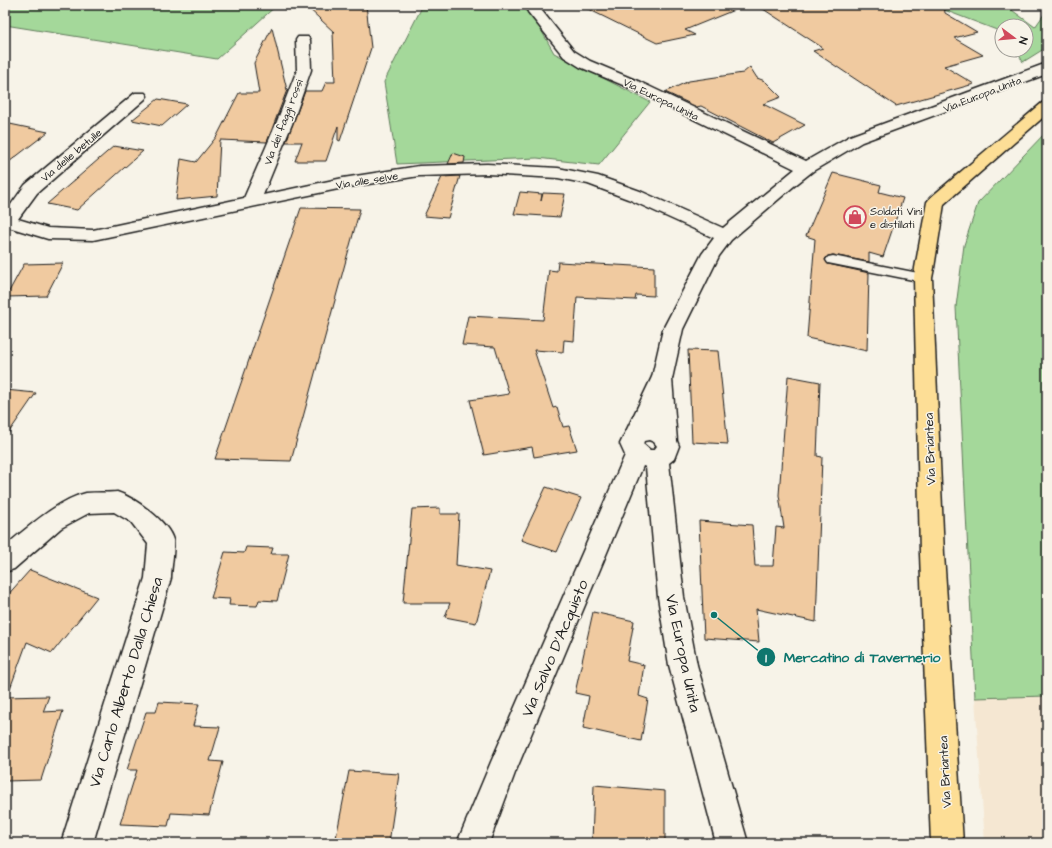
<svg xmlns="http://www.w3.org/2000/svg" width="1052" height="848" font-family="'Architects Daughter',sans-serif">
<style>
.built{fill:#f5e7d2}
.green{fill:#a4d89a;stroke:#607a5b}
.building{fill:#f0caa0;stroke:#1c1c1c}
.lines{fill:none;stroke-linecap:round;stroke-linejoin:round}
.service-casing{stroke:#1c1c1c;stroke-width:3}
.minor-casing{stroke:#1c1c1c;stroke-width:3}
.primary-casing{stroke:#1c1c1c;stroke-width:3}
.service{fill:#f7f3e8;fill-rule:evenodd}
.minor{fill:#f7f3e8;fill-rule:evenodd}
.primary{fill:#fdde96;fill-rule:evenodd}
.labels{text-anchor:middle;stroke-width:3;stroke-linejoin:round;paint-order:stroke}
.far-street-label{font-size:11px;fill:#1c1c1c;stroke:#f7f3e8}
.far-poi-label{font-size:11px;fill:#1c1c1c;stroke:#f7f3e8;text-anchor:start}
.street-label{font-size:13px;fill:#1c1c1c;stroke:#f7f3e8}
.near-street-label{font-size:16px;fill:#1c1c1c;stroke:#f7f3e8}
.leader{fill:none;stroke:#0f766e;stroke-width:1.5}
.callout-dot{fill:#0f766e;stroke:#f7f3e8;stroke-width:1.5}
.mark-label{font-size:12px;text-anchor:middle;font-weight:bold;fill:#fff}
.callout-label{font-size:14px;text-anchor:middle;font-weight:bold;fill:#0f766e;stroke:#f7f3e8;stroke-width:3;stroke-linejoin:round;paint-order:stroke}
</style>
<rect width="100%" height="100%" fill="#f7f3e8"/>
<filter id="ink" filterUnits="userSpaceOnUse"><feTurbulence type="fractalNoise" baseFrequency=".025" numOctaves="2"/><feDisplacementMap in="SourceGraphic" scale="8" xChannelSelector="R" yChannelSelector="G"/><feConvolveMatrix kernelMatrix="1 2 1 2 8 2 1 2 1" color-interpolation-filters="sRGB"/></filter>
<g filter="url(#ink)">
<path class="built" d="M1047,696V843H985L975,698Z"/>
<path class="green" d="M5,5H277L217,59L5,25Z
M423,5H527L554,53L650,102L599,165L537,158L397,164L384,82Z
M931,5H1005L1035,27L1047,10V47L1023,62L1016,50H1026V26H1002V32Z
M1047,131V696L975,698L956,307L964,245L978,203Z"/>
<path class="building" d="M305,5H366L371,48L340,141L338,140V126L326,161H295L302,142H286L305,91H322L326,82H335L333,33H335Z
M580,5H744V6L685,30L695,35L657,43Z
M757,5H944L945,13L977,32L954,38L983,55L944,66L974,84L896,106L813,51L823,48Z
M272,28L287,90L267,142L220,140L217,196L176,200L181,159L196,162L217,136L239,93H259L254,63Z
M750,67L757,78L765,81L781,97L763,104L805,125L773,143L701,106L697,107L665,92L689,81L743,73Z
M158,99L187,104L162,126L132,120Z
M5,123L48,132L5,165Z
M114,146L143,151L77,210L47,204Z
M453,153L465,157L464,163L448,164Z
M833,173L881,185L879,192L903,198L883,257L869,253V262L833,255L828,256L825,259L828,264L869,273L867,351L807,338L815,239L806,236Z
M460,176L448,218L424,216L442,177Z
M520,192L542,194L541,201L543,193L565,194L560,217L514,214Z
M301,208L360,209L291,461L215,459Z
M558,262L654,267V296L636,295L635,300L577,297L574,341L564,340L563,352L534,350L553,408L557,407L563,427L569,426L577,450L534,457L532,447L484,455L470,400L509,394L495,347L462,345L468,316L543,320L549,270L557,271Z
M63,263L46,296L6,297L24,264Z
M688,350L718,351L728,444L692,442Z
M788,376L820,382L817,456L822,457L816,622L756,609L759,642L704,638L699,521L752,525L755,566H773L776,527L784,528L779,495Z
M5,390L36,393L5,438Z
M546,487L581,498L557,552L521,540Z
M440,508V514H459L456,565L490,571L476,623L445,617L450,603H403L412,509Z
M246,547L273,548L271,554H289L277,601L259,600L257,606L229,605L230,599L211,598L225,552L244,553Z
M30,570L97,597L52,653L27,642L8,694H5V598Z
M593,612L634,621L627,661L644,665L639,696L648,699L641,741L583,728L589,696L575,693Z
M49,696L43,712L63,711L41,780L5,781V697Z
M159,702L199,704L193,726L220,727L210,761L223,762L209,815L171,813L168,826L120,824L137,770H127L146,712H156Z
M349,771L399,774L389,843H335Z
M594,785L665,791V843H592Z"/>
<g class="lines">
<g class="service-casing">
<path id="service" d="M833,256L928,275L930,278L928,281L923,282L828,263L826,260L828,257Z"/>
</g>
<g class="minor-casing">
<path id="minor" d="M533,5L538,6L574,51L590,61L640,82L806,161L850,136L1047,63V73L1044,75L862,142L813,171L794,186L731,240L719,256L683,329L672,379L677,441L679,446L674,459L669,463L684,597L697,665L748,843H716L669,665L658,597L646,467L643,466L515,773L489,843H457L491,762L625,455L620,444L652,377L663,329L702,254L714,238L628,199L588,184L558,178L487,174L419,176L343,188L93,240L48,239L5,226V213L25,185L135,93H145L147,96L145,99L37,193L18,219L48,228L93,230L244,198L276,124L297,70L296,40L298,37H308L310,40L311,70L292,124L263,195L343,178L419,166L487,164L558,168L598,176L640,191L723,228L795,169L630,88L580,67L564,57L528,12L527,9L528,6ZM649,440L654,442L657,446L654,450H650L643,444L644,441Z
M117,492C135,498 168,521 173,540C175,549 171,568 171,578L93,843H61L145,578L148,544L131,522L114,512L89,513L61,528L14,569L5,572V546C26,529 59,499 86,493C96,492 107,493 117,492Z"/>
</g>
<g class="primary-casing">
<path id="primary" d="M1047,101V114L944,204L934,268L932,278L944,554L963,843H931L920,554L914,278L915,268L927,202L930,198L1042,103Z"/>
</g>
<use href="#service" class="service"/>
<use href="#minor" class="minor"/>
<use href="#primary" class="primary"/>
</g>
</g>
<defs>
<g id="shop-ring" transform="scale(1.15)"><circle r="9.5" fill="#f7f3e8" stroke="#d1495b" stroke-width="1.5"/><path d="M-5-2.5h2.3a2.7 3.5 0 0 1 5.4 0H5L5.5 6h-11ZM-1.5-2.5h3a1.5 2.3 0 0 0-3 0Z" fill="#d1495b"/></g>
</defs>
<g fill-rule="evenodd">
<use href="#shop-ring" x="855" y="217"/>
</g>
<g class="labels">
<g class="far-street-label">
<text transform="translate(982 94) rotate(-21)" y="4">Via Europa Unita</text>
<text transform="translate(661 99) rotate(26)" y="4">Via Europa Unita</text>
<text transform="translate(283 122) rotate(-69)" y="4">Via dei faggi rossi</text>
<text transform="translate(71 155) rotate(-40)" y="4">Via delle betulle</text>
<text transform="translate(367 180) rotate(-9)" y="4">Via alle selve</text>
</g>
<g class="far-poi-label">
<text x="870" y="215">Soldati Vini<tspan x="870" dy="13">e distillati</tspan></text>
</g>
<g class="street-label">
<text transform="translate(929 449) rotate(-92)" y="5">Via Briantea</text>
<text transform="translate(944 772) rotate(-93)" y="5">Via Briantea</text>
</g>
<g class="near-street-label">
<text transform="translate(554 648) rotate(-67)" y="6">Via Salvo D'Acquisto</text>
<text transform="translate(684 653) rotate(78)" y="6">Via Europa Unita</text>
<text transform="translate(125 682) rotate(-73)" y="6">Via Carlo Alberto Dalla Chiesa</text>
</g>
</g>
<path class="leader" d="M714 615L766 657"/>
<g class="callout-dot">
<circle cx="714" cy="615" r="4"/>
<circle cx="766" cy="657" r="10"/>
</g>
<g class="mark-label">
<text x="766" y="662">1</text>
</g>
<g class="callout-label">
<text x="862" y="662">Mercatino di Tavernerio</text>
</g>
<rect width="1052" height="848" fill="none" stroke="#f7f3e8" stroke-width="20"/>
<rect x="10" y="10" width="1032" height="828" fill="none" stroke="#1c1c1c" stroke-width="1.5" filter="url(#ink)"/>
<g transform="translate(1014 38) rotate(106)"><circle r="19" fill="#f7f3e8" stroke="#9f9d96"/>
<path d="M0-3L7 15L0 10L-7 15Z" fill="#d1495b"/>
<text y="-6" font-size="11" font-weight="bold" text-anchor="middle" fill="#1c1c1c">N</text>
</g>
</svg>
